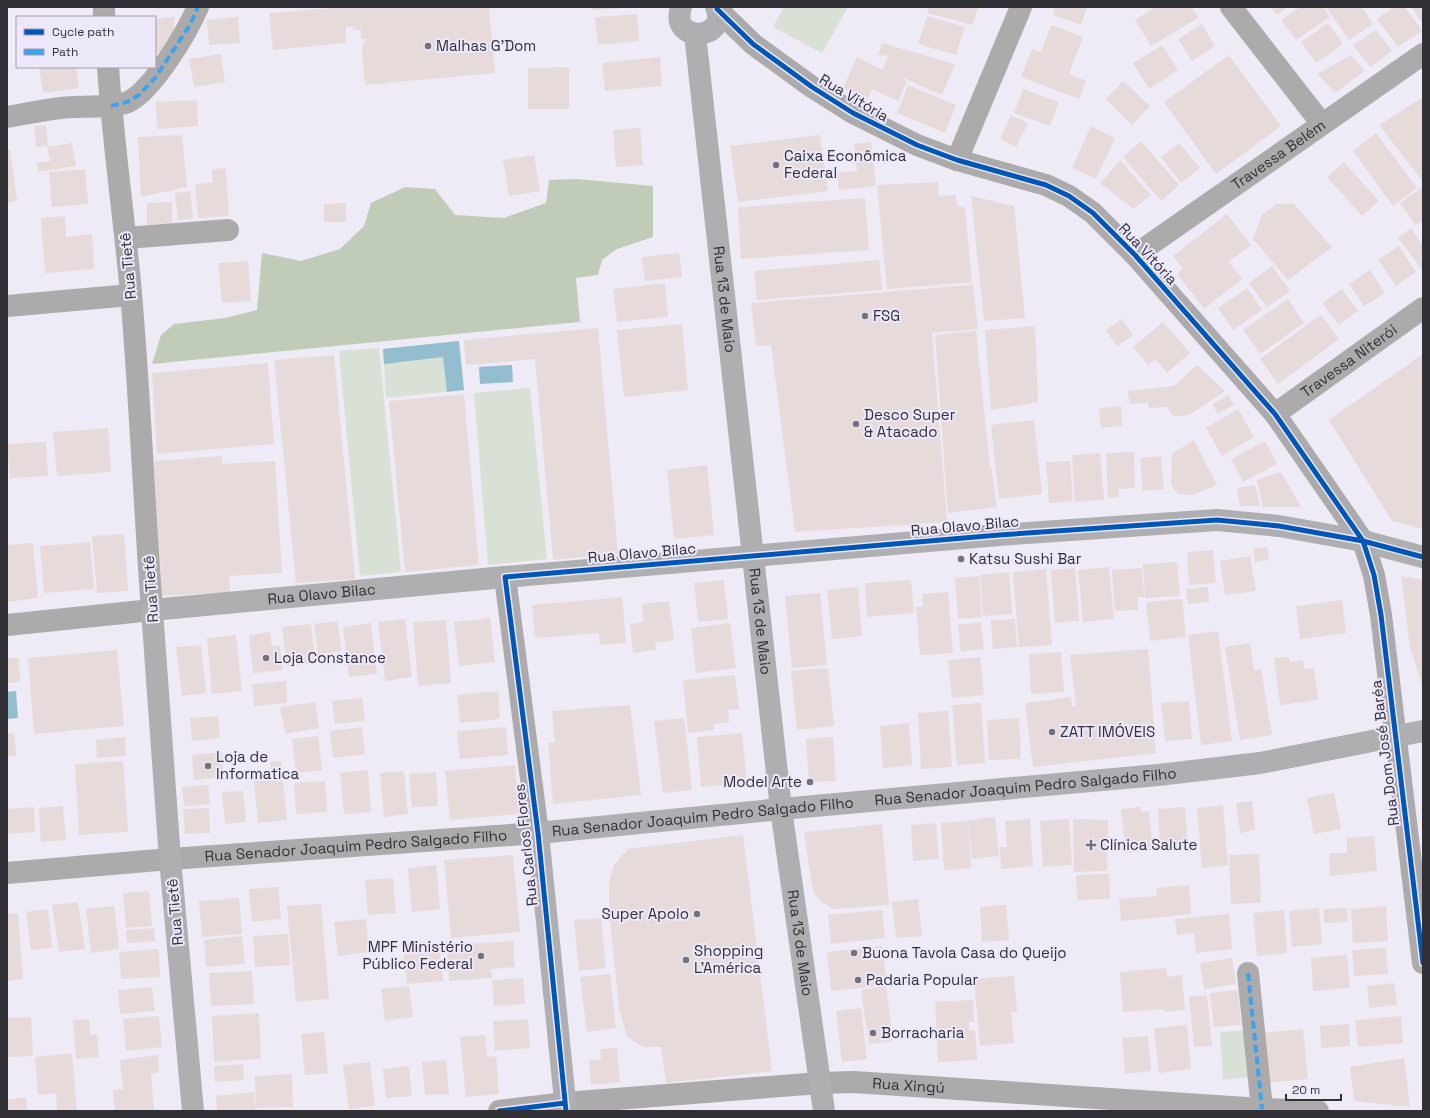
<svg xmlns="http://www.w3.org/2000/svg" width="1430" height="1118" font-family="'Space Grotesk',sans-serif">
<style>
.green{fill:#d9e0d5}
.forest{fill:#c0ccb7}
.water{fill:#93bed0}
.building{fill:#e6dadb}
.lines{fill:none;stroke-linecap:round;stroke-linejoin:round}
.minor{stroke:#acaaaa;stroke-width:22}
.major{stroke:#afaeb0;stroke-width:22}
.quiet{stroke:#3ea3ec;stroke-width:4;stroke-dasharray:8 4;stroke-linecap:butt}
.cycleway-casing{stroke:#ede7fa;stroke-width:8}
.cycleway{stroke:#0057b8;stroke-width:5}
.poi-dot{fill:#74717a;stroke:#ede7fa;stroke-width:1.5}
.labels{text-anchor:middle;stroke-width:4;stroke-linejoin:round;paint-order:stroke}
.poi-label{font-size:15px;fill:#323037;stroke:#ede7fa;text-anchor:start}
.street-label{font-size:15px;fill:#323037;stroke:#ede7fa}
</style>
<rect width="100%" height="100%" fill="#eeebf6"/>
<path class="green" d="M784,7H848L822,53L773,27Z
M459,341L464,390L386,398L383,349Z
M379,348L401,572L360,576L339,351Z
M530,388L547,559L488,565L474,393Z
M1248,1030L1252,1077L1223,1080L1220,1032Z"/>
<path class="forest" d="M577,179L653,186V237L617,249L602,260L598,275L576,278L580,322L152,364L161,335L174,324L225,318L257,310L262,253L301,261L340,249L364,226L371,203L405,187L435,189L455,215L504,218L546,203L549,180Z"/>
<path class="water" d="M459,341L464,390L447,392L443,357L384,364L383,349Z
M512,365L513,382L480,384L479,367Z
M16,691L18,718L7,719V692Z"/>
<path class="building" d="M346,7H489L495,73L365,85L362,50L365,39H361V30H353V27H346V43L273,50L269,13Z
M592,7H627V8L592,10Z
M929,7H978L973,25L927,13Z
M1055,7H1087L1081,25L1053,15Z
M1156,7H1192L1198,18L1151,46L1135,20Z
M1271,7H1288L1277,15Z
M1300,7H1323L1330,17L1296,40L1281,20Z
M1326,7H1362L1373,24L1349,40Z
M1394,7H1405L1422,31L1398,47L1377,19Z
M1411,7H1423V23Z
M637,14L639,41L598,45L595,17Z
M927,16L965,27L956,55L918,44Z
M174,17L175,38L167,40V51L157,53V65H155V19Z
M238,17L240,43L209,45L207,20Z
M1328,23L1343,44L1316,63L1301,42Z
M1202,24L1215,46L1192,61L1178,39Z
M1051,25L1083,37L1069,74L1086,81L1079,99L1021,77L1032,49L1041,52Z
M1376,30L1392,51L1370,67L1353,45Z
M882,43L955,64L942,95L897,75L907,81L898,101L872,89L867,100L843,88L857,57L883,70L888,56L878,55Z
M1162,45L1178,70L1149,89L1133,63Z
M221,54L225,82L194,87L189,59Z
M1229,55L1281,126L1216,174L1164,102Z
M1351,55L1365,71L1335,93L1317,74Z
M660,57L662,86L605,91L602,63Z
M39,67H76L79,88L43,93Z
M569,67V109H528V68Z
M1123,81L1150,106L1132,125L1106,99Z
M908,85L956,105L945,133L897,113Z
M1023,89L1059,102L1050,126L1014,113Z
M1423,97V182L1379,125Z
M197,100L198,126L157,129L156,102Z
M1011,115L1028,123L1016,147L1000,139Z
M46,125L48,146L36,147L34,126Z
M1091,126L1115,138L1096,179L1072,168Z
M640,128L643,165L616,167L613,130Z
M1376,133L1417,188L1393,206L1353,151Z
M182,135L187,187L141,197L138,137Z
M820,135L828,191L738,202L730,146Z
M1141,141L1179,185L1161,201L1123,157Z
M871,142L876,186L839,190L837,173L857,171L854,144Z
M72,143L76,166L38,172L37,163L50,161L47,147Z
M1179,143L1200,168L1181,183L1161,157Z
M7,150H10L17,201L7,203Z
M534,155L540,191L509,196L503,160Z
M1120,160L1151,195L1133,209L1100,183Z
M1344,162L1379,201L1362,216L1327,177Z
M226,168L229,216L198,218L195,184L213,183L212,169Z
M85,169L88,204L52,207L49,172Z
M938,182L939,196L956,195L957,206L965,208L972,282L887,289L877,185Z
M1423,187V220L1416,225L1400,203Z
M190,191L193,219L178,220L175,193Z
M971,196L1014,206L1025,318L984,321Z
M865,198L869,250L741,259L738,207Z
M172,202V224L147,225V203Z
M346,203V222H324V204Z
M1276,204H1294L1332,247L1288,280L1253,239L1262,215Z
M1227,214L1251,245L1229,262L1242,279L1204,309L1177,274L1183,269L1173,256Z
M65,216L66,237L92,234L94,269L45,273L41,218Z
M1411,228L1423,245V271L1398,238Z
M1399,246L1416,272L1396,286L1378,260Z
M679,253L682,277L645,281L642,257Z
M879,260L882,290L757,300L754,271Z
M248,261L251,301L222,303L218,263Z
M1272,266L1290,291L1267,307L1249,283Z
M1370,270L1385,293L1364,306L1349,284Z
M665,283L668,317L617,322L613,289Z
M973,285L978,329L932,333L947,522L795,532L771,345L756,346L751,303Z
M1247,288L1262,310L1233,330L1218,308Z
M1342,289L1358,311L1339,325L1322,303Z
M1288,299L1304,323L1260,354L1243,330Z
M1321,315L1339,339L1278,384L1260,359Z
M1122,319L1133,335L1117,346L1106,330Z
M1163,322L1190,353L1167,373L1155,359L1148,365L1133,347Z
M682,324L688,390L624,397L617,330Z
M1035,326L1038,402L991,410L985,330Z
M598,328L618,554L553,560L535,359L466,365L464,340Z
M976,331L990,466H991L997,507L948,513L935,335Z
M1423,354V529L1392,521L1329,420Z
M334,355L355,579L296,583L274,360Z
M268,363L274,444L157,454L152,373Z
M1197,365L1225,391L1194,412L1183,416H1173L1167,407L1149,408L1148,403L1130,404L1128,391L1174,386Z
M464,394L479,565L405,572L389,401Z
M1228,395L1234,405L1218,414L1212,404Z
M1121,406L1122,426L1101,428L1099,408Z
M1238,409L1254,437L1222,456L1206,428Z
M1034,420L1042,494L999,499L991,425Z
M108,428L111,472L57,476L53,432Z
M1194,440L1217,485L1193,495L1178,494L1171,485L1172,454Z
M1265,441L1277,464L1243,482L1231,459Z
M46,442L48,476L10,478L7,444Z
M1134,452L1135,488L1119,489V497L1108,498L1106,453Z
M1100,453L1104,500L1075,502L1072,455Z
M222,456V464L275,461L282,573L229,576L230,592L162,596L154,461Z
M1161,456L1164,489L1143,491L1140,458Z
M1070,461L1073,501L1049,503L1046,462Z
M707,465L714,535L674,539L667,470Z
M1281,472L1301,507H1263L1257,480Z
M1255,485L1260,506H1240L1237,488Z
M124,534L128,591L97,593L92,536Z
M90,542L94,589L44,593L40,546Z
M33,543L38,598L7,602V545Z
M1268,547L1269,560L1255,562L1253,549Z
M1213,550L1216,583L1189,585L1187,552Z
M1250,556L1256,591L1225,595L1220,561Z
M1177,562L1180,596L1145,598L1143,564Z
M1109,567L1114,619L1083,622L1078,570Z
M1075,568L1079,621L1055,623L1051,570Z
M1142,568L1144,597H1138V610L1115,611L1112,570Z
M1046,569L1052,645L1019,647L1013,572Z
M1009,572L1012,614L983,616L980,575Z
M979,576L982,617L958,619L955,578Z
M1401,576L1423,580V689L1410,647Z
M724,580L728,619L698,622L694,583Z
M911,580L914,613L867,617L865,583Z
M858,587L862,636L832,639L827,590Z
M1208,587L1209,602L1188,604L1186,589Z
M948,592L953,653L920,655L916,607H923L922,594Z
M820,593L827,665L792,668L785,596Z
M622,597L626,643L600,645L599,633L535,638L532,605Z
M1182,599L1186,637L1150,641L1146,602Z
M1342,600L1346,633L1300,639L1296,606Z
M669,601L674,640L655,643L656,650L633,653L630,624L644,622L642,604Z
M490,618L495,662L459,666L454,622Z
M405,619L412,677L385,681L378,622Z
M1015,619L1017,647L993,649L991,620Z
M446,620L451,683L418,686L413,622Z
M337,621L342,651L318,654L314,624Z
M981,622L984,649L961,652L958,625Z
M371,623L377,674L349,677L343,627Z
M730,623L736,668L696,673L691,628Z
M311,624L316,663L287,667L282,627Z
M1218,631L1232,741L1201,745L1188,635Z
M270,632L272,646L280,645L283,670L253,673L249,635Z
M236,635L242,691L212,694L207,638Z
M1250,643L1254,670L1261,669L1272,735L1240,740L1225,647Z
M201,645L206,693L182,696L176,647Z
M1148,649L1156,753L1033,767L1025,703L1071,697L1072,707L1076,706L1070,655Z
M117,650L124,726L34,734L28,658Z
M1061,652L1064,692L1031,694L1029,654Z
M980,657L984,695L952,698L948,660Z
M1289,657L1290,662L1303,660L1304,669L1314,668L1318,700L1280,705L1274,658Z
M7,658H19L20,682L7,683Z
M828,668L834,726L797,730L791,671Z
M735,675L739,709L728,710L729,722L714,724V730L688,733L683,680Z
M286,681L287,703L254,706L252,684Z
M498,691L500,719L460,723L457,695Z
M362,698L365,721L335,724L332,701Z
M1189,701L1192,739L1165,741L1161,703Z
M315,702L319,728L285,734L280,707Z
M981,703L985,763L957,765L952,705Z
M630,705L641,795L553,804L548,743H555L552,711Z
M948,711L952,767L921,769L918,713Z
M218,716L220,738L192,741L190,718Z
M684,718L692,790L663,793L654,721Z
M1019,718L1021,759L989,760L987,720Z
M909,723L912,765L883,768L880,726Z
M362,727L365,754L333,758L330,731Z
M506,727L508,755L460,759L457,731Z
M14,733L16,756L7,757V734Z
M742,733L747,783L701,787L697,737Z
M318,736L322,770L296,773L292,739Z
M125,737L126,756L97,758L96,740Z
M833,737L836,781L809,782L806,739Z
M222,752L224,777L194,780L192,755Z
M123,761L128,832L79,835L75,764Z
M281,761L287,820L258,823L254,781L272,780L270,762Z
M515,765L519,814L450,820L445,771Z
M368,770L371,812L344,814L340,773Z
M404,771L408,814L384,817L380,773Z
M436,772L438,806L412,807L409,774Z
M325,781L327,812L296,814L294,783Z
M208,785L210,804L184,806L182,787Z
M243,791L246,822L225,824L222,792Z
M1334,793L1341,829L1314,834L1307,798Z
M1252,801L1255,830L1240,833L1236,803Z
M1223,805L1228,865L1202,868L1197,808Z
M63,806L66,840L41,842L39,808Z
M34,807L35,832L7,834V809Z
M1140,807L1141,812L1149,811L1153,850L1126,853L1121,809Z
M1185,807L1188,845L1160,847L1158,809Z
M209,808L210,833L185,834L183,809Z
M995,817L999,856L972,859L968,820Z
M1030,819L1033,866L1001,869L1000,847H1007L1005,821Z
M1069,819L1072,865L1043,867L1040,821Z
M1073,819L1108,820L1107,871L1074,872Z
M968,821L971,868L944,870L941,823Z
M936,823L939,859L913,861L911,825Z
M882,824L889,905L834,909L823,903L815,894L812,886L804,832Z
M743,835L772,1071L666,1083L661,1047H643L627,1037L619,1008L609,912V883L614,865L628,849Z
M1374,836L1377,871L1330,876L1329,853H1347V838Z
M1259,854L1261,903L1231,904L1229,855Z
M513,855L520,932L451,938L444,860Z
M436,865L440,909L412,912L408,868Z
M1109,874L1110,899L1077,900L1076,875Z
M393,878L396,913L368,915L365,880Z
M1189,885L1191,914L1121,921L1119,899L1157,896L1156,888Z
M278,887L281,919L252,922L249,889Z
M149,891L152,926L126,928L123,893Z
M239,898L242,934L202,937L199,901Z
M918,899L922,936L896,938L892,902Z
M78,902L85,949L59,952L52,905Z
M321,904L329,999L296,1002L287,906Z
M1006,905L1009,940L982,942L980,907Z
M114,906L119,949L91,953L86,909Z
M1386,906L1388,941L1353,943L1351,909Z
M1319,908L1322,944L1292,947L1289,911Z
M1347,908L1348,922L1324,923V909Z
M48,909L52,948L31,950L26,912Z
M882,910L885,938L831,944L828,915Z
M1284,910L1287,953L1257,956L1253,913Z
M18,913L23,979L7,981V914Z
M1229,914L1232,949L1196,953L1194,933L1177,935L1175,919Z
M601,918L606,968L579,971L574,920Z
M366,919L369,952L338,956L334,922Z
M154,928L155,941L127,943L126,930Z
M288,934L290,965L255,967L253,936Z
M242,936L245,964L206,967L204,940Z
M513,941L515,967L491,969L492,978L449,981L447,945Z
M882,946L887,985L831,991L827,952Z
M1386,948L1388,974L1354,976L1352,950Z
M159,949L160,977L121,979L119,952Z
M440,952L443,981L407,984L404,955Z
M1347,955L1350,988L1313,991L1311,958Z
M1232,958L1236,984L1204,989L1200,963Z
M1166,968L1167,977L1182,975L1185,1010L1165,1012L1164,1009L1123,1012L1120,972Z
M252,971L254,1004L211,1006L209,973Z
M610,974L616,1028L587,1032L580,977Z
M1014,976L1017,1011L1011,1012L1014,1043L980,1046L974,979Z
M523,978L525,1004L494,1006L492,980Z
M1394,983L1397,1005L1369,1008L1367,986Z
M409,986L413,1017L385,1021L381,989Z
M886,986L893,1041L869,1044L861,990Z
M152,987L155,1011L120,1014L118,990Z
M1238,990L1241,1025L1214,1027L1210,993Z
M1207,995L1212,1046L1194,1047L1189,997Z
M973,1000L974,1022H969V1030H975L977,1060L938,1062L935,1002Z
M861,1008L867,1059L842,1062L836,1011Z
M259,1013L261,1059L214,1062L212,1016Z
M159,1016L162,1047L126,1051L123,1019Z
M1401,1016L1403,1043L1358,1047L1355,1020Z
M31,1017L33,1056L7,1057V1018Z
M89,1019L90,1035L97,1034L99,1057L76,1059L73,1020Z
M528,1019L530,1048L495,1051L493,1021Z
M1349,1024L1350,1046L1321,1048L1320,1026Z
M1187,1025L1191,1069L1159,1073L1154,1028Z
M1303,1029L1308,1079L1266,1083L1260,1033Z
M324,1032L328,1073L305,1075L301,1034Z
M485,1035L487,1057L496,1056L499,1094L466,1097L460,1037Z
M1148,1036L1151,1071L1125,1074L1122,1038Z
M617,1048L620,1082L591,1085L589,1060H601L600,1049Z
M72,1053L77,1111H57L56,1093L38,1095L35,1057Z
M158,1055L159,1072L151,1074L154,1111H115L113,1090L123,1089L120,1060Z
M1404,1058L1410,1107L1354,1101L1350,1067Z
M446,1060L449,1094L425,1095L422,1062Z
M370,1062L375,1106L349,1109L343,1065Z
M243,1064L244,1080L215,1082L214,1066Z
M409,1066L412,1096L386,1098L383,1069Z
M292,1074L293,1107L256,1108L255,1076Z
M254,1092L256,1111H217L216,1096Z
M26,1097L27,1111H8L7,1100Z"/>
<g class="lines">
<g class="minor">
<path d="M104,7V17"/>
<path d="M1231,7L1322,124"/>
<path d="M717,9L753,44L812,87L853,113L917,145L957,160L1046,185L1069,196L1093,213L1135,255L1275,414L1363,541L1374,575L1381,615L1423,963"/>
<path d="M7,117C25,114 43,110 61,108C79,106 113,108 128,102C153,90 187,32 198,7"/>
<path d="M957,160L1021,7"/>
<path d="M126,238L228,230"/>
<path id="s1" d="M1135,255L1423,54"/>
<path d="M7,306L131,295"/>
<path id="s2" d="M1275,414L1423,308"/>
<path d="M7,625L152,610C144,504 140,398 131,293C124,217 113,142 108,67"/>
<path id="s3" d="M7,873L170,859L538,833L505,577"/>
<path d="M1248,973L1262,1109"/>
<path id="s4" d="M499,1111L565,1103L820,1083L854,1082L1262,1109L1318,1111"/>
</g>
<g class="major">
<path d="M681,7C669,46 731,39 716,7"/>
<path id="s5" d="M695,34L781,809L824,1111"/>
<path id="s6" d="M193,1111L170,859L152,610L505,577L999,535L1217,520L1279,526L1363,541L1423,557"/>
<path id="s7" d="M566,1111L538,833L781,809L1158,775L1260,763L1423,731"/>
</g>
<path class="quiet" d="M111,106L127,102L139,95L155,78L190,25L198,7
M1248,973L1262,1109"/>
<g class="cycleway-casing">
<path id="cycleway" d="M717,9L753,44L812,87L853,113L917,145L957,160L1046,185L1069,196L1093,213L1135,255L1275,414L1363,541L1374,575L1381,615L1423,963
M499,1111L565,1103
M566,1111L538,833L505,577L999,535L1217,520L1279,526L1363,541L1423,557"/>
</g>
<use href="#cycleway" class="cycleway"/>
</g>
<g class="poi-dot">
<circle cx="428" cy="46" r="4"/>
<circle cx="776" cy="165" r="4"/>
<circle cx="865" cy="316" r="4"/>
<circle cx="856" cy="424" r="4"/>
<circle cx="961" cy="559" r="4"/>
<circle cx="266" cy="658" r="4"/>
<circle cx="1052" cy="732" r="4"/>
<circle cx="208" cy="766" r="4"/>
<circle cx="810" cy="782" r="4"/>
<path d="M1089 839h4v4h4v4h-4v4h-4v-4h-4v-4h4z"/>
<circle cx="697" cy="914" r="4"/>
<circle cx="854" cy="953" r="4"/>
<circle cx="481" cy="956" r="4"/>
<circle cx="686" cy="960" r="4"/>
<circle cx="858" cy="980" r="4"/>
<circle cx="873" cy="1033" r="4"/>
</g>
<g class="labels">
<g class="poi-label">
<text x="436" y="51">Malhas G'Dom</text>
<text x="784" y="161">Caixa Econômica<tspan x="784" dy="17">Federal</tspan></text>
<text x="873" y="321">FSG</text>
<text x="864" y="420">Desco Super<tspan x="864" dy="17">&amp; Atacado</tspan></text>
<text x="969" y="564">Katsu Sushi Bar</text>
<text x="274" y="663">Loja Constance</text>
<text x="1060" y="737">ZATT IMÓVEIS</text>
<text x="216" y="762">Loja de<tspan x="216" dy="17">Informatica</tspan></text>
<text x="802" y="787" text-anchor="end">Model Arte</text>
<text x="1100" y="850">Clínica Salute</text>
<text x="689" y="919" text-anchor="end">Super Apolo</text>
<text x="473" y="952" text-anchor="end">MPF Ministério<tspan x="473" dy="17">Público Federal</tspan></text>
<text x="694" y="956">Shopping<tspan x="694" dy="17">L'América</tspan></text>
<text x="862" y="958">Buona Tavola Casa do Queijo</text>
<text x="866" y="985">Padaria Popular</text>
<text x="881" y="1038">Borracharia</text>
</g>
<g class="street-label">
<text transform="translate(854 98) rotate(31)" y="5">Rua Vitória</text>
<text dy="5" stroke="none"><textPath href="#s1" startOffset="175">Travessa Belém</textPath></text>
<text transform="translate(1148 254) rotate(47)" y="5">Rua Vitória</text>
<text transform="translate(128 266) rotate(-95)" y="5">Rua Tietê</text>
<text dy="5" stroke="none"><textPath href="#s5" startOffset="267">Rua 13 de Maio</textPath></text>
<text dy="5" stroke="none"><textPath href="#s2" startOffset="91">Travessa Niterói</textPath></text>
<text transform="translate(965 526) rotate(-5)" y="5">Rua Olavo Bilac</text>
<text transform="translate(642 553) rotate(-5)" y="5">Rua Olavo Bilac</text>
<text transform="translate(151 589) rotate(-94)" y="5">Rua Tietê</text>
<text dy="5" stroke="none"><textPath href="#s6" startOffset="673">Rua Olavo Bilac</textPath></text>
<text dy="5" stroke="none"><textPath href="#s5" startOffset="591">Rua 13 de Maio</textPath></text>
<text transform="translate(1385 753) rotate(-97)" y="5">Rua Dom José Baréa</text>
<text dy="5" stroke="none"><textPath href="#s7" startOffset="769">Rua Senador Joaquim Pedro Salgado Filho</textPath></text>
<text dy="5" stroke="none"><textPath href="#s7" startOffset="445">Rua Senador Joaquim Pedro Salgado Filho</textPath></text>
<text transform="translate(526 845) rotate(-96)" y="5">Rua Carlos Flores</text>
<text dy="5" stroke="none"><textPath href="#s3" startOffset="350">Rua Senador Joaquim Pedro Salgado Filho</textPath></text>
<text transform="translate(175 912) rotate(-95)" y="5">Rua Tietê</text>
<text dy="5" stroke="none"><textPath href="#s5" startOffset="915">Rua 13 de Maio</textPath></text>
<text dy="5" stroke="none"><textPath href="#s4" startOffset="411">Rua Xingú</textPath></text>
</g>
</g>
<rect width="1430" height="1118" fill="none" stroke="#323037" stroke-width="16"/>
<rect x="16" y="16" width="140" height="52" fill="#ede7fa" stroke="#a29eac"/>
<rect x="24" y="29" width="20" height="6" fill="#0057b8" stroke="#a29eac"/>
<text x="52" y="36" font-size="12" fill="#323037">Cycle path</text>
<rect x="24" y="49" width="20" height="6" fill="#3ea3ec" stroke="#a29eac"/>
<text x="52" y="56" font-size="12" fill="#323037">Path</text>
<path d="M1286 1094v6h55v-6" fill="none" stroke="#323037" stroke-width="2"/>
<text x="1292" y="1094" font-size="12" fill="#323037" stroke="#ede7fa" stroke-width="3" paint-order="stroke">20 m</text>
</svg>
